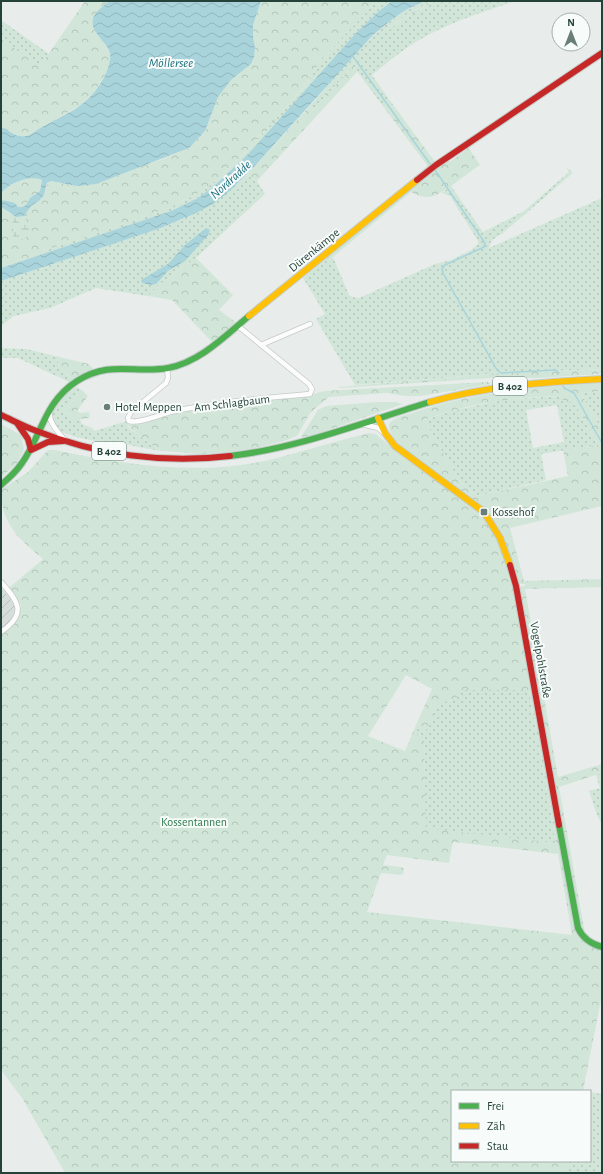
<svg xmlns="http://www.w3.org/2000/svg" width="603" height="1174" font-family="'Alegreya Sans',sans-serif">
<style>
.industrial{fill:url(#industrial-furrows)}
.grass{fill:url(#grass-dots);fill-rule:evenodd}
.forest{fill:url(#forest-crowns);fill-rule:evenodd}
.wetland{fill:url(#wetland-marsh)}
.water{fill:url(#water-waves)}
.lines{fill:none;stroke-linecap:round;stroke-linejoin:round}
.stream{stroke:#a9d4db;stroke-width:1.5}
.street-casing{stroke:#c5cac8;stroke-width:6}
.fast-casing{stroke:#c3cbc8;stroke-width:8}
.slow-casing{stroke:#c3cbc8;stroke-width:8}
.jam-casing{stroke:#c3cbc8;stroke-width:8}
.street{stroke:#fcfcfc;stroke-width:4.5}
.fast{stroke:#4caf50;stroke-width:6}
.slow{stroke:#ffc107;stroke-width:6}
.jam{stroke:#c62828;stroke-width:6}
.poi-dot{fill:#697e78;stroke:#f7fbf9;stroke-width:1.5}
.labels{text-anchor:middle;stroke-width:4;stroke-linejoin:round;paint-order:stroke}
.shield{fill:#f7fbf9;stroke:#637a73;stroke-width:1}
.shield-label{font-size:11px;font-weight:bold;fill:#24423a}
.street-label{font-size:12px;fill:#24423a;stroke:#f7fbf9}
.poi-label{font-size:12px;fill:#24423a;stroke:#f7fbf9;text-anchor:start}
.park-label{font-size:12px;fill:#2d7a4b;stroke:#f7fbf9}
.water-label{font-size:13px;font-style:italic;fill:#1c6f80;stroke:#f7fbf9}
</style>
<defs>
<pattern id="industrial-furrows" width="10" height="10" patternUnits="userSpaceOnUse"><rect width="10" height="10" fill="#d6dedb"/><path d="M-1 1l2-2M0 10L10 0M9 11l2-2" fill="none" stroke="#b8c0bd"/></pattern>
<pattern id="grass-dots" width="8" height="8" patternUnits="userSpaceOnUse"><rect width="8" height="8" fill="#d1e6d8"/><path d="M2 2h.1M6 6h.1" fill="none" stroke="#b3c6ba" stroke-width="1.8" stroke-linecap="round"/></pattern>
<pattern id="forest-crowns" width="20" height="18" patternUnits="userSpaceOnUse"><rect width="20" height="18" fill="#d1e6d8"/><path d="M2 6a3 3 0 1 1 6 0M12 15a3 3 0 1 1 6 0" fill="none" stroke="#b3c6ba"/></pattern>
<pattern id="wetland-marsh" width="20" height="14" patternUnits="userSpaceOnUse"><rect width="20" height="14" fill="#d1e6d8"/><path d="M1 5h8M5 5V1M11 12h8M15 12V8" fill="none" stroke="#b3c6ba"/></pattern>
<pattern id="water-waves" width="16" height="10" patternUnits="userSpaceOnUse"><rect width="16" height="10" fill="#a9d4db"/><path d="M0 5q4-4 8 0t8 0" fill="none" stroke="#91b7bd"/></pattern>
</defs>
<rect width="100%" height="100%" fill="#e8edeb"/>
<path class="industrial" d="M1,587L16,606L12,622L1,629Z"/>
<path class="grass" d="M381,1H392L379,11L356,33L249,153L215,185L198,198L171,211L44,254L42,251L166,209L197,194L221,177L252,145L306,85L320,61L373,5Z
M425,1H432C406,13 384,28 365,50L367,52C371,47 375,42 379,38C396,23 414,12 434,2L433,1H515C482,12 448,23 419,40C402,50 387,63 372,75L389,99L382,105L353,66L313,110L309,107C342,70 378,19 425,1Z
M1,20L49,54L40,66L1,39Z
M566,167L573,173L503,233C497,237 490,239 489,248L602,198V369L501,373L355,385L316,319L325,314L303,278L325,259L327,262L333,257L349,295L352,297L359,298L435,264L451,260L471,250L478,244V241L450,196L442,193L451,186L483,232L524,211L569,172Z
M247,175L257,181L265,194L196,258L159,285L148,296L96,288L50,308L14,316L1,326V281L161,228C196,214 220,201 247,175Z
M1,348L26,349L55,356L61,368L73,380L69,382L18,358H1Z
M77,387L82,390L63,411L75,420L80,419L82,424L92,428L94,431L127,421L130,423L127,426L150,444L163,451C151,450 141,447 129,445C112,443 75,440 61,431C54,427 50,417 53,410C57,400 67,390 77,387Z
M602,391V431L581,393Z
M561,396L574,402L598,445L541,454L546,480L477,496L460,482L424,420L451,411L502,400ZM557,405L564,442L533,448L526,410Z
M462,690H529L556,843L425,829L424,737L413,732L415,727L425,732L438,702L450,701Z
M602,773V825L597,815L589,791L600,788L596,775Z
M590,1092L602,1094V1173H523L525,1161H590Z"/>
<path class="forest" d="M85,1H109L107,3L99,36L110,52L111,58L106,73L95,91L81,105L42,127L33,134L21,137L1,127V39L40,66Z
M261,1H381L373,5L320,61L306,85L252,145L221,177L197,194L166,209L43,251L44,254L1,268V207L10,214L24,216L31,206L39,201L44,195L48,183L51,181L77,186L160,160L189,148L205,131L218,97L231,80L251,64L254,57L255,48L253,36V25Z
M432,1L434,2C408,14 386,30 367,52L365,50C384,28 406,13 432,1Z
M595,54L600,58L469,148L480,165C471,171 463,177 454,184C439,194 429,203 411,192L327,262L323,257L436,165L451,161L465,151L461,144Z
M353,66L357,72L257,181L247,175L309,107L313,110Z
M389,99L435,162L429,168L382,105Z
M30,178H38L42,180L40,191L30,198L26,205L22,207H18L13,202L1,200C1,197 0,194 3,190C7,185 23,180 30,178Z
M196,258L233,295L219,310L237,323L212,342L172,300L148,296L159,285Z
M55,356L89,364L94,370L73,380L61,368Z
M602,369V374L538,378H491L340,388L338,387L501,373Z
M488,382L492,384L421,396H405L386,393L329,397L311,412L297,436L284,441L256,448L229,452L199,454L163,451L150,444L127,425L193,408L308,396L324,391Z
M602,383V391L581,393L602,431V506L510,528L524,581L602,579V587L525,589L558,777L602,764V773L559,787L586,939L582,935L518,587L525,586V584H518C510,559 504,530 485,510C468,493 389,449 389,426C389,418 406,415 412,413C475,391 536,387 602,383ZM561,396L565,403L574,402L598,445L563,450L568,476L477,496L460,482L424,420C467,403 515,397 561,396Z
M82,390L88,396L77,411L80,413L89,412L90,418L75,420L63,411Z
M378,402H396L403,404L313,435L301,437L318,410L326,406Z
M1,424L21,435L24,449L22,454L17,463L1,478Z
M369,433L376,434L409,462L482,512L493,525L514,584L580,936L602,949V995L583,1091H452V1161H569L566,1173H65L22,1098L1,1070V634C16,623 17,623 21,605L10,587L43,559C19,539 1,524 1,490L28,472L48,450H55C125,465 198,476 269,460C302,452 335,441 369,433ZM406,675L432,689L415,727L425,732L438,703C448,701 457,700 462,690H529L556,843L426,828L424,737L413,732L405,751L368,736ZM453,842L558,854L572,935L367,912L381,873L401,875L403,874L404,869L402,867L383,865L387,855L449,863Z"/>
<path class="wetland" d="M28,210L26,219L31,231C27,239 21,242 13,236V224L10,214L16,217L24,216Z"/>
<path class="water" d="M109,1H261L253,25V36L255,48L254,57L251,64L231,80L218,97L205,131L189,148L96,184L77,186L51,181L47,183L44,195L39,201L31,206L24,216L16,217L1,207V199V200C8,202 14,200 18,207H22L26,205L30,198L40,191L42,180C31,174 6,184 1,194V127C8,129 13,135 20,136C30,138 36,130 44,126C56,119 70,113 81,105C95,94 107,77 110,60C114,43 86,34 94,16C97,10 104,6 109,1Z
M392,1H425C403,9 388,22 371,37L254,167L232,189L213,204L198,212L161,228L1,281V268L171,211L198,198L215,185L230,171L249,153L356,33L379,11Z
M206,228L210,230L208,235L185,261L168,271L156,284L151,285L142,283L141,280L168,264L185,245Z"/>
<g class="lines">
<path class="stream" d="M352,55L430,164
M435,170L485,243L484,247L445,265L442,269L443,273L497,370L501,373L556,370L559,373
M563,386L564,388L574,393L602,443"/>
<g class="street-casing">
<path id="street" d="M261,345L310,324
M167,368L168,378L166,383L131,412L128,418L129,421C138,424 160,415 170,412C217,402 263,398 310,394L312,389L309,384L238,326
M49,412C50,424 57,431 65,440
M362,424L378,428L384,433
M1,582C19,602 27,614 1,632"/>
</g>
<g class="fast-casing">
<path id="fast" d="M230,456C299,448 364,422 430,402
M1,485C9,478 16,472 22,463C42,435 44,402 77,381C111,360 134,374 168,368C200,362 225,336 249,316
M559,825L578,928C583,939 591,944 602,947"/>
</g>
<g class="slow-casing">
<path id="slow" d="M249,316L417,180
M430,402C487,386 544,382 602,379
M378,418L385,433L395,446L484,512L500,538L510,565"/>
</g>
<g class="jam-casing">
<path id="jam" d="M417,180L436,165L602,53
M1,415C12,420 23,426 34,430C96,455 164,464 230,456
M17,423L28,439L31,450
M31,450L48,442L63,441
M510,565L516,586L559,825"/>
</g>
<use href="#street" class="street"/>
<use href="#fast" class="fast"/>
<use href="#slow" class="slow"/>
<use href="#jam" class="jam"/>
</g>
<g class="poi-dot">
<circle cx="107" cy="407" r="4"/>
<rect x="480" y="508" width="8" height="8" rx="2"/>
</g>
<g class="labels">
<g class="shield">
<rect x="493" y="377" width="34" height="18" rx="3"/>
<rect x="92" y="442" width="34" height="18" rx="3"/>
</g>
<g class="shield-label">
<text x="510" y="390">B 402</text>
<text x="109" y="455">B 402</text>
</g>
<g class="street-label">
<text transform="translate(314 250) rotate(-39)" y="4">Dürenkämpe</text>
<text transform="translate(232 403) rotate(-7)" y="4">Am Schlagbaum</text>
<text transform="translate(541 660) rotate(80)" y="4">Vogelpohlstraße</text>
</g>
<g class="poi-label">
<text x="115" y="411">Hotel Meppen</text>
<text x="492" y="516">Kossehof</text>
</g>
<g class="park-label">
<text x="194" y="826">Kossentannen</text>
</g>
<g class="water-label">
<text x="171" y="67">Möllersee</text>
<text transform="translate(230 179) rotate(-42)" y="5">Nordradde</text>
</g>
</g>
<rect width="603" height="1174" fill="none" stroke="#24423a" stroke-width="4"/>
<rect x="451" y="1090" width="140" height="72" fill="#f7fbf9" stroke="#a3b1ad"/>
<rect x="459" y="1103" width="20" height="6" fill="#4caf50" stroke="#a3b1ad"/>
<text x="487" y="1110" font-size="12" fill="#24423a">Frei</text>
<rect x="459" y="1123" width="20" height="6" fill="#ffc107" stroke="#a3b1ad"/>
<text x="487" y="1130" font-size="12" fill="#24423a">Zäh</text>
<rect x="459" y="1143" width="20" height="6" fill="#c62828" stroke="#a3b1ad"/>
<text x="487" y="1150" font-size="12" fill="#24423a">Stau</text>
<g transform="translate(571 32)"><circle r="19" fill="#f7fbf9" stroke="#a3b1ad"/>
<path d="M0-3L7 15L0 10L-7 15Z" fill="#697e78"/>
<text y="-6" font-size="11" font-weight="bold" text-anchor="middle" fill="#24423a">N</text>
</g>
</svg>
